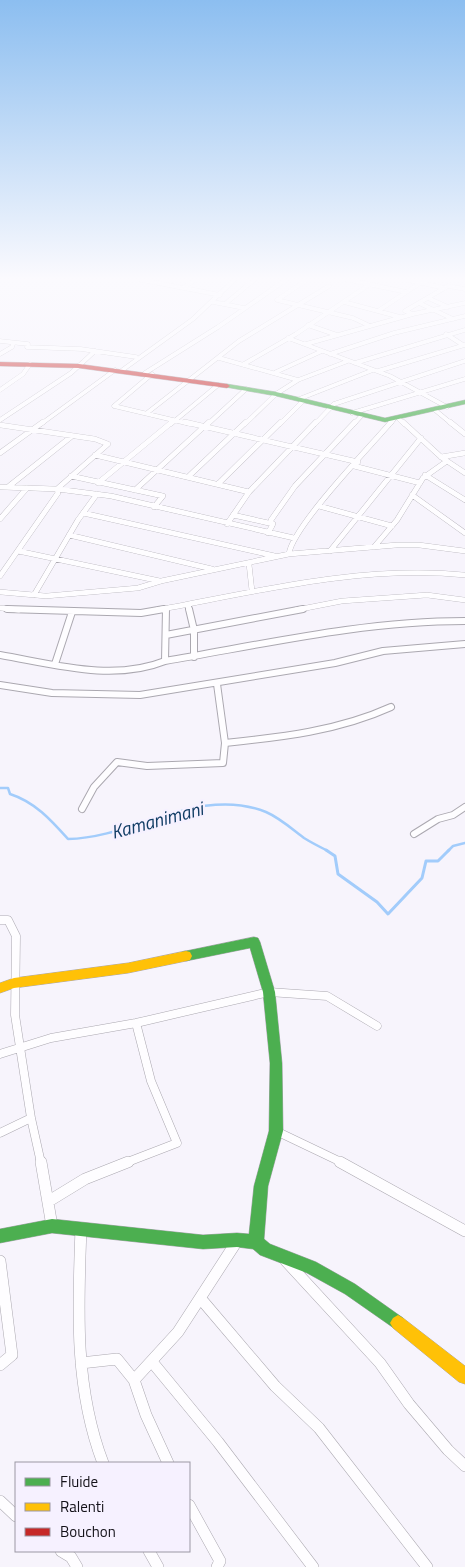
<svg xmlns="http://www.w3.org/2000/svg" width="465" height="1567" font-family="'Titillium Web',sans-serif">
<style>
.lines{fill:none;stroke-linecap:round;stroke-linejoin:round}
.stream-far1{stroke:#a2ccfb;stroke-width:2.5}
.stream{stroke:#a2ccfb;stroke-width:3}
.street-far4-casing{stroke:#aba8b0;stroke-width:4.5}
.street-far3-casing{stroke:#aba8b0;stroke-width:5.5}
.street-far2-casing{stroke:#aba8b0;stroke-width:8}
.street-far1-casing{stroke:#aba8b0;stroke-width:9}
.street-casing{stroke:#aba8b0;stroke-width:12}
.fast-casing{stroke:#aba8b0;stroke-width:1}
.slow-casing{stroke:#aba8b0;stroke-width:1}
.jam-casing{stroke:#aba8b0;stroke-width:1}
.street-far4{stroke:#fefdff;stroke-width:4}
.street-far3{stroke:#fefdff;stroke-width:5}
.street-far2{stroke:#fefdff;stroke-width:6}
.street-far1{stroke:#fefdff;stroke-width:8}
.street{stroke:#fefdff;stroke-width:11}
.fast{fill:#4caf50;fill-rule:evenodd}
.slow{fill:#ffc107;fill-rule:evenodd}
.jam{fill:#c62828;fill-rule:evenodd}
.labels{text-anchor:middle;stroke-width:4.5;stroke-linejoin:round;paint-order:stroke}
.water-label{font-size:19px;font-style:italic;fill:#113d65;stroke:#f6f1ff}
</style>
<rect width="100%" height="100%" fill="#f7f4fc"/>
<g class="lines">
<path class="stream-far1" d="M0,788H8L10,794C35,802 51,820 68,839C134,838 199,785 266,812C280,818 292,829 304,838C312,843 320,847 328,851
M448,851L453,846L465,843"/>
<path class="stream" d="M326,850L335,856L338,874L377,902L388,914L422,878L426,861H438L449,850"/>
<g class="street-far4-casing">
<path id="street-far4" d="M137,279L220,295
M308,279L277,300L353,318L370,326
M345,279L406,292
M403,279L445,288
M183,288L196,279
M428,298L448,307
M213,302L244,308
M344,302L400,317
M419,303L453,319
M225,304L255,279H252
M378,311L426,279
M413,314L405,311L448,286L465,289
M308,325L337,335
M446,334L463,345
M288,338L390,376L447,407
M0,341L28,344L27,347L81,349L136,357
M306,344L413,314L465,303
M0,354L12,347L13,344
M330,354L394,333L465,316
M219,358L298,380
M355,363L465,330
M244,364L296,334L370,284
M121,371L193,319L235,279
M378,371L465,345
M276,372L322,351
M145,373L218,327L287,279
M0,390L23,374L30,364
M114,406L190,424
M114,406L152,374
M435,410L452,424
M147,413L239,341L329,286
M352,413L465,379
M398,418L404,424
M0,420L71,373L95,351
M41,424L115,370
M171,424L218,385
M208,424L246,389
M245,424L276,394L298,380L348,361
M280,424L303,401L299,399L373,370
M315,424L334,404L465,361
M354,424L362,415
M390,424L394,419"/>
</g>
<g class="street-far3-casing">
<path id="street-far3" d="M185,422L358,462
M403,422L441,457L465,473
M450,422L465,434
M0,425L95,439L108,444L57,489L58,493L0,576
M0,453L43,422
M95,455L249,492
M441,457L465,453
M354,466L420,483
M425,475L465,500
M71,476L163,496L154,507
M189,476L246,422
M98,483L172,422
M218,484L281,422
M0,487L57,489L111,496L294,538
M8,487L72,436
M135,490L209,422
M412,495L465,533
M319,506L392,526
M83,513L275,556
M233,515L273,524
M0,519L27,488
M227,524L249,492L316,422
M268,533L272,526L271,520L295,486L355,422
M69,535L212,569
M374,547L397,520L423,478L447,461
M18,551L160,581
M330,551L421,438
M289,554C292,527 370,447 391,422
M249,564L252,591
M0,592L46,596L138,588L161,581L289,554L397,545H419L465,551
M34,595L78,520L97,494
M188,604L189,610
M0,608L19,610
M157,610C259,591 361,565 465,575
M166,610V608
M296,610L342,601L427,595L465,600"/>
</g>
<g class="street-far2-casing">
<path id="street-far2" d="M7,609L141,613L164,609
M189,609L194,630V657
M166,635L303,609
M0,655C53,664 113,682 165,661C265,644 363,621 465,621
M165,661L166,609
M55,664L72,612
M0,685L52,693L140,695L335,663L383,651L465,644
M225,743C282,737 338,731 391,707
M82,809L94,787L117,762L147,766L223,763L225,743L217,684
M414,834L438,819L453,815L465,807"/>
</g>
<g class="street-far1-casing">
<path id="street-far1" d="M0,920H8L16,936L15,1015L31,1118L41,1163
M0,1054L51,1038L136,1023L269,992L327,996L377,1026
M276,1131L343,1163
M0,1133L31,1118
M125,1163L177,1143L151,1081L136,1023"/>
</g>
<g class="street-casing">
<path id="street" d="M41,1162L52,1226
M340,1162L465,1231
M49,1201L85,1179L128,1162
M81,1228C78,1308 74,1387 103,1463
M0,1261L12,1355L0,1365
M286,1261L380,1363L409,1404L448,1450L465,1466
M201,1299L275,1386L319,1428L427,1567
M81,1363L117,1359L134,1380L178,1332L237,1241
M153,1363L218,1442L313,1567
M134,1380L146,1415L168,1463
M0,1501L16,1516
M189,1505L220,1561L217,1567
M61,1551L71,1557L77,1567
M149,1551L158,1567"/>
</g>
<g class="fast-casing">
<path id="fast" d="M227,384L276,392L385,418L465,400V404L385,422L276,396L225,387V385Z
M254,937L258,938L260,942L275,992L282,1063L283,1131L268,1186L264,1239L270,1244L316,1262L355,1284L403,1318L406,1323L403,1328L398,1331L345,1294L307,1273L260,1255L253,1249L237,1247L203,1249L52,1233L0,1243V1229L52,1219L203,1235L237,1233L249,1234L254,1186L269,1131L270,1063L263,992L250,948L186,961L182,960L180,956L182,952L186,951Z"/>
</g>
<g class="slow-casing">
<path id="slow" d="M186,951L190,952L192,956L190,960L186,961L128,973L14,988L0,993V983L14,978L128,963Z
M398,1315L403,1318L465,1366V1384L459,1382L393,1328L390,1323L393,1318Z"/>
</g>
<g class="jam-casing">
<path id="jam" d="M0,362L79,364L227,384L230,386L227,388L79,368L0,366Z"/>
</g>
<use href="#street-far4" class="street-far4"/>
<use href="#street-far3" class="street-far3"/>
<use href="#street-far2" class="street-far2"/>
<use href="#street-far1" class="street-far1"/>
<use href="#street" class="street"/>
<use href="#fast" class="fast"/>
<use href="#slow" class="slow"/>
<use href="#jam" class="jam"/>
</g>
<linearGradient id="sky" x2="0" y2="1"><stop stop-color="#8cbef0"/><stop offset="0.56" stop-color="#fbfafe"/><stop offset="1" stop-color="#fbfafe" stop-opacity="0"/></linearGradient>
<rect width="465" height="498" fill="url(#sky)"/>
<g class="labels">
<g class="water-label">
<text transform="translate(157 820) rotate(-15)" y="7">Kamanimani</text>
</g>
</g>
<rect x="15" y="1462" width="175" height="90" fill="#f6f1ff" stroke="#9b97a3"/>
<rect x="25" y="1478" width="25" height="8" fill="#4caf50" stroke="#9b97a3"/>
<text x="60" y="1487" font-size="15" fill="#131118">Fluide</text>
<rect x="25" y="1503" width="25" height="8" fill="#ffc107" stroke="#9b97a3"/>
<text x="60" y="1512" font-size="15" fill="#131118">Ralenti</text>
<rect x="25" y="1528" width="25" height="8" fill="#c62828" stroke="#9b97a3"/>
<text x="60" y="1537" font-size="15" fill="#131118">Bouchon</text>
</svg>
